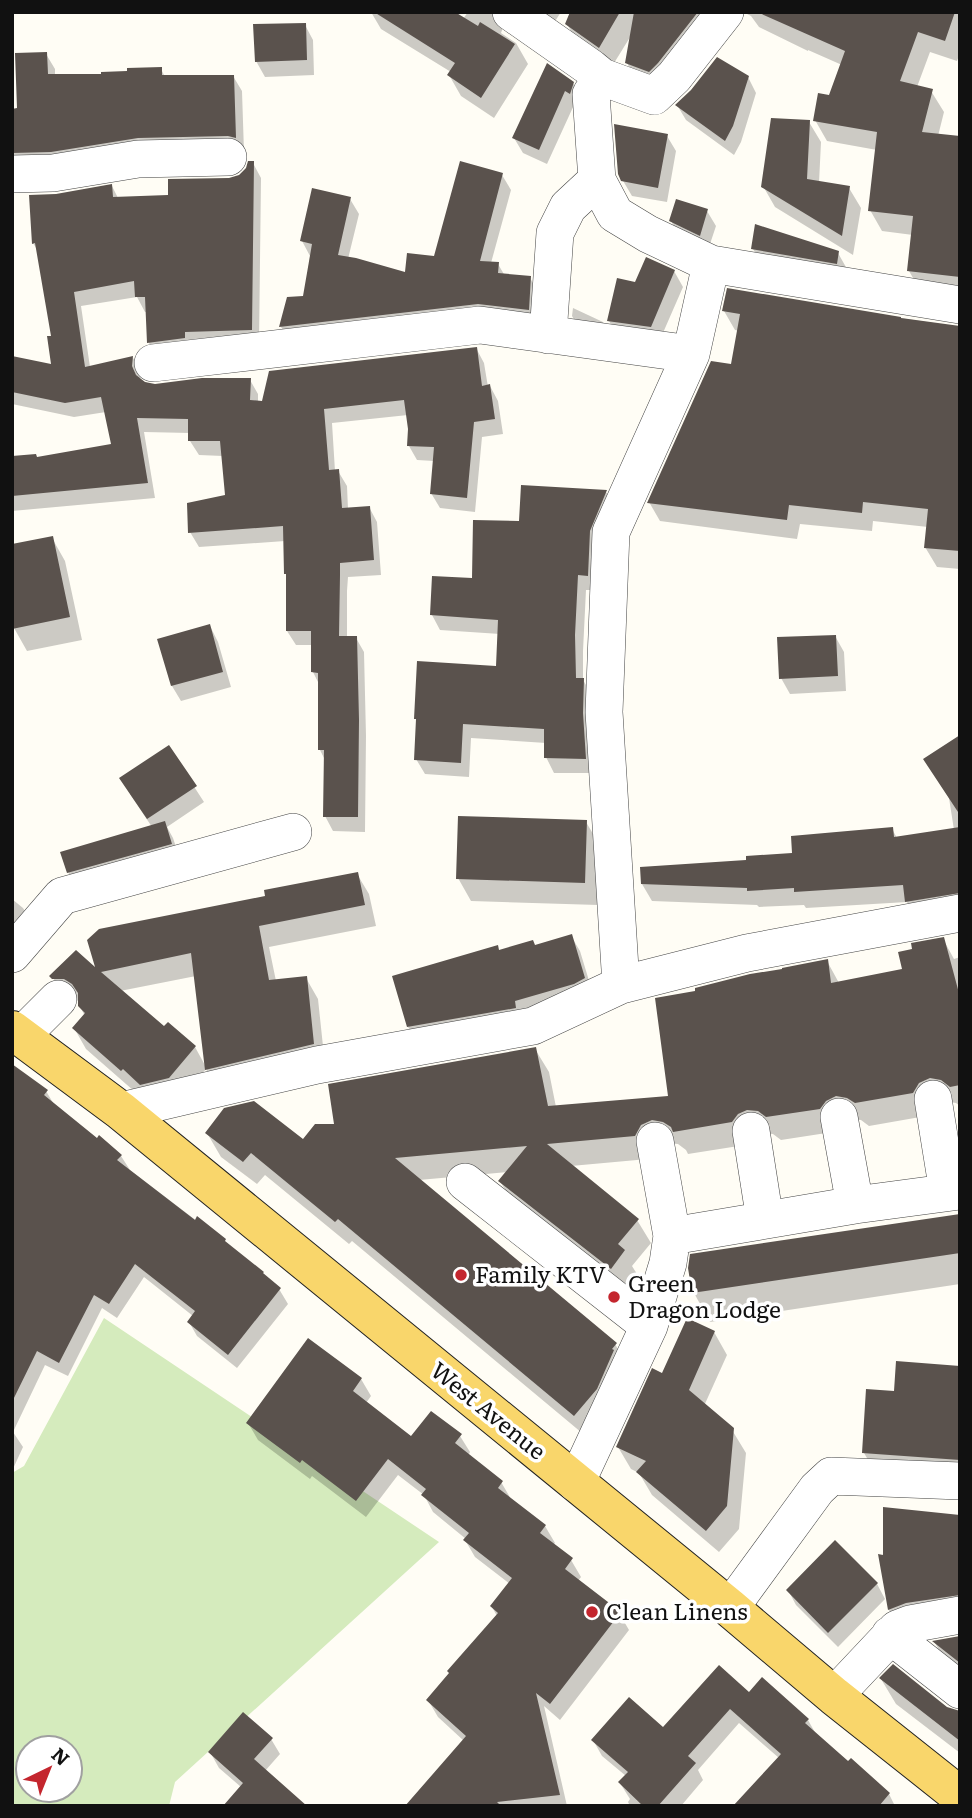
<svg xmlns="http://www.w3.org/2000/svg" width="972" height="1818" font-family="Literata,serif">
<style>
.green{fill:#d5ebbd;fill-rule:evenodd}
.shadow{fill:#0003;fill-rule:evenodd}
.building{fill:#5a524d}
.lines{fill:none;stroke-linecap:round;stroke-linejoin:round}
.minor-casing{stroke:#444;stroke-width:38}
.major-casing{stroke:#222;stroke-width:40}
.minor{stroke:#fff;stroke-width:37}
.major{stroke:#f9d66b;stroke-width:38}
.poi-dot{fill:#c4262e;stroke:#fff;stroke-width:2.5}
.labels{text-anchor:middle;stroke-width:7;stroke-linejoin:round;paint-order:stroke}
.poi-label{font-size:23px;fill:#111;stroke:#fff;text-anchor:start}
.street-label{font-size:23px;fill:#111;stroke:#fff}
</style>
<rect width="100%" height="100%" fill="#fffdf5"/>
<path class="green" d="M104,1318L439,1542L175,1782L169,1806H12V1473L24,1466ZM28,1748H70V1790H28Z"/>
<path class="shadow" d="M371,12H452L463,19L468,12H522L505,22L501,33L516,43L528,64L494,118L461,96L449,75L451,72L381,29Z
M527,12H561L552,26Z
M572,12H727L639,84L627,63L632,34L611,68L579,45L567,24Z
M743,12H958L960,15V53L957,61L930,52L917,87L931,91L944,112L938,136L960,138V296L921,292L909,271L913,235L882,231L870,210L877,150L827,141L815,120L830,97L842,65L808,50V51L759,27L751,16Z
M305,25L313,40L314,75L265,77L256,61Z
M46,54L55,69V76L103,75L161,69L165,77L233,76L242,91L244,152L12,170V110H19Z
M748,77L756,93L741,142L734,155L686,120L677,105Z
M573,83L582,98L574,105L547,164L523,153L514,138Z
M809,122L821,142L819,183L849,188L861,208L853,255L775,207L763,186Z
M667,136L676,151L667,202L632,196L619,174Z
M253,163L261,178L259,344L157,357L149,343L148,312H145L137,297L81,306L90,367L133,358L141,372L140,380L155,386L250,380L258,394V403L476,348L484,363L488,387L490,386L498,401L503,434L482,437L475,512L440,508L431,493L434,461L417,460L409,446L408,415L332,423L335,471H338L347,486L348,509L369,507L377,522L381,575L348,577L347,591V638H356L364,652L366,736L365,832L333,831L325,816V760L320,750L319,684L313,672V645H296L287,631V577L286,573L285,541L199,547L190,532L227,497L223,456L199,455L190,441V433L144,432L155,498L12,511V458H37L113,446L106,412L74,417L12,404V358L53,366V337L38,251L33,243L57,195L112,186L118,198L170,197L240,176Z
M502,175L511,190L491,263L498,264L505,276L530,278L539,293L537,325L290,342L281,327L288,298H305L310,256L302,241L350,199L359,214L348,259L407,275L435,258Z
M707,211L716,226L708,250L680,236L671,221Z
M753,249L838,253L851,276L766,272Z
M674,271L683,287L659,342L618,336L609,321L636,284Z
M573,308L603,322L610,335L581,331L572,316Z
M724,311L900,318L960,327V569L937,567L925,547L928,527L873,521L872,531L800,524L797,539L660,521L649,502L733,366L739,331L735,330Z
M606,492L614,507L596,590H586L583,651V680L592,695L594,773H554L546,757V743L471,738L469,777L425,774L416,759L498,668L500,634L440,630L432,615L474,580L520,523Z
M52,538L65,561L82,640L27,651L14,628Z
M210,626L218,642L231,687L181,701L172,686L159,640Z
M835,636L844,652L846,691L790,694L781,678Z
M960,737V910L917,918L907,902L806,908L804,905L759,907L757,905L652,901L642,884L748,862L794,855L892,829L897,838L954,830L949,798L925,760Z
M169,748L204,802L167,827L173,838L180,859L77,887L68,872L152,827L130,794Z
M586,822L599,844L598,905L471,901L458,878Z
M357,874L369,894L376,926L269,947L276,981L306,978L318,999L325,1065L219,1090L206,1069L181,1099L134,1091L86,1049L74,1028L85,1016L79,1005L80,1001L66,999L52,976L99,972L267,897ZM196,976L206,1067L195,1047L168,1024L164,1028L120,991Z
M12,899L23,908L32,923L12,946Z
M571,936L580,951L593,994L417,1042L408,1027L499,952L535,947Z
M943,939L954,959L960,957V1106L956,1103L944,1101L926,1116L869,1126L861,1120L850,1119L833,1132L781,1140L773,1134L761,1133L745,1145L688,1154L686,1150L678,1144L666,1143L648,1159L571,1166L637,1220L651,1243L632,1266L637,1274L625,1291L514,1205L500,1181L508,1172L419,1180L615,1344L629,1368L588,1438L352,1241L349,1244L265,1175L257,1184L221,1157L207,1133L303,1141L336,1125L535,1049L549,1072L556,1107L670,1098L697,992L827,961L839,983L904,970Z
M12,1066L46,1091L55,1106L97,1140L121,1156L130,1170L227,1244L279,1289L288,1304L237,1368L197,1336L189,1322L193,1316L144,1277L117,1318L102,1308L68,1376L45,1365L13,1432L23,1447L12,1471Z
M960,1216V1284L710,1322L694,1293Z
M714,1332L727,1355L704,1406L732,1430L746,1453L739,1529L719,1552L652,1495L639,1473L631,1469L618,1447L663,1375Z
M960,1368V1481L877,1475L864,1453Z
M361,1379L371,1396L366,1403L412,1438L460,1436L470,1452L468,1456L501,1482L511,1499L545,1526L555,1543L553,1545L571,1560L581,1577L578,1581L619,1613L629,1630L560,1720L544,1706L567,1806H407L464,1741L438,1717L428,1700L497,1616L492,1607L510,1584L475,1557L465,1540L466,1539L433,1512L424,1495L398,1475L366,1517L312,1476L310,1479L258,1440L248,1423Z
M960,1516V1622L904,1635L889,1610L880,1556Z
M877,1584L885,1599L838,1647L796,1605L788,1590Z
M960,1638V1676L949,1667L935,1643Z
M881,1679L946,1708L960,1712V1753L896,1704Z
M749,1694L808,1720L817,1736L889,1794L895,1806H743L779,1758L739,1723L698,1770L703,1780L681,1806H630L628,1802L630,1799L620,1783L626,1776L602,1756L593,1740L664,1730Z
M271,1739L280,1754L265,1771L241,1787L219,1768L210,1752Z"/>
<path class="building" d="M374,12H455L478,26L480,22L515,44L481,98L447,75L455,63Z
M570,12H620L599,48L565,24Z
M634,12H698L658,63L649,72L625,63Z
M757,12H955L945,41L918,32L900,81L933,89L922,132L960,136V277L907,271L913,216L868,211L877,132L813,121L818,93L829,95L845,51Z
M306,23L307,60L255,62L253,24Z
M47,52L48,74H101V72L127,71V68L162,67V75H234L236,138L228,136L138,138L51,152L12,153V109L17,108L15,53Z
M717,57L749,76L733,126L725,141L675,105L691,90Z
M547,63L574,82L570,94L565,91L539,150L512,138Z
M771,118L810,120L807,179L850,186L842,236L761,187Z
M614,124L668,134L658,188L621,181L618,174Z
M248,161H254L252,330L185,332V338L147,343L145,297H135L134,281L74,292L85,367L133,356L132,366L136,375L145,382L155,384L202,378H251L250,400L262,401L269,371L477,347L482,386L490,384L495,419L474,422L467,498L430,494L434,447L407,446L408,429L404,400L324,409L329,470L339,469L342,508L370,506L374,560L340,563V575L339,636H357L359,720L358,817H323L324,750H318V673L311,672V631H286V574H284L283,526L188,533L187,503L225,495L220,441H188V419L137,418L148,483L12,496V456L36,454L37,457L111,444L101,397L65,403L12,392V356L51,364L47,336H51L35,243L32,244L29,195L56,194L112,184L113,197L168,195V179L229,178L239,175L246,168Z
M460,161L503,173L480,261L499,262L498,273L531,276L529,310L478,304L279,327L287,297L303,296L312,244L300,241L312,188L351,197L338,255L356,258L405,272L407,253L434,256Z
M676,199L708,209L700,236L669,221Z
M755,224L839,251L837,264L751,249Z
M646,257L675,270L651,327L607,321L617,278L635,282Z
M727,288L901,317V318L960,326V551L924,548L928,509L863,502L862,513L789,505L787,520L647,503L711,361L731,364L740,314L722,311Z
M521,485L607,490L590,531L588,576L578,575L575,635L576,678H584L583,713L586,759L544,758V729L463,724L461,763L414,760L416,719H414L417,661L496,666L498,620L430,615L432,576L472,578L473,520L519,521Z
M53,536L70,617L12,629V544Z
M210,624L223,672L171,686L157,639Z
M836,635L838,676L779,679L777,637Z
M960,735V815L923,759Z
M169,745L197,786L147,819L119,778Z
M458,816L587,820L585,883L456,879Z
M165,821L172,844L67,873L60,852Z
M893,827L894,837L960,827V893L905,902L903,885L794,892V888L747,891V888L641,884L640,867L746,860V856L792,853L791,836Z
M358,872L365,905L259,926L269,980L307,976L314,1044L205,1070L191,953L101,972L164,1026L168,1022L196,1046L169,1078L140,1085L123,1069L121,1071L72,1028L85,1013L78,1006V993L72,984L64,979H52L49,976L76,950L95,967L87,940L99,929L265,896L264,890Z
M572,934L585,978L574,984L515,1001L516,1008L407,1027L392,976L498,945L499,950L533,940L535,945Z
M944,937L960,997V1085L950,1087L941,1080L930,1078L919,1083L913,1093L855,1103L847,1098L836,1096L826,1101L820,1109L766,1117L758,1111L747,1110L738,1114L732,1122L673,1132L671,1127L663,1122L652,1120L641,1125L635,1136L547,1144L639,1219L618,1244L625,1250L611,1269L498,1181L527,1146L395,1158L617,1343L612,1349L614,1350L597,1389L574,1416L338,1219L335,1222L251,1153L243,1162L205,1133L224,1108L254,1101L303,1139L315,1124H334L328,1084L536,1047L548,1106L668,1096L655,998L695,991V988L750,974L782,969V968L828,959L831,983L902,969L898,952L912,949L911,943Z
M12,1064L48,1090L44,1095L97,1138L99,1135L122,1155L117,1160L195,1220L197,1216L226,1239L225,1241L264,1272L263,1273L281,1288L228,1355L187,1322L195,1311L135,1264L109,1304L94,1295L59,1363L37,1351L12,1402Z
M960,1214V1253L692,1293L688,1268L690,1254Z
M687,1318L715,1331L689,1390L734,1428L727,1506L706,1531L636,1472L646,1461L616,1447L652,1368L662,1373Z
M308,1338L362,1378L353,1391L411,1436L431,1411L462,1434L455,1443L503,1481L498,1488L546,1525L540,1533L573,1558L565,1569L621,1612L550,1704L536,1693L560,1795L497,1802L501,1806H405L466,1736L426,1700L449,1673L447,1671L498,1613L490,1606L512,1578L463,1540L469,1533L421,1495L426,1489L388,1459L356,1501L302,1460L300,1463L246,1423Z
M896,1361L960,1366V1460L862,1453L866,1389L894,1391Z
M883,1507L960,1515V1595L906,1603L888,1610L878,1554L883,1555Z
M835,1540L878,1583L828,1633L786,1590Z
M960,1636V1663L932,1641Z
M893,1664L947,1707L960,1711V1741L879,1678Z
M719,1665L749,1692L762,1677L809,1719L805,1723L848,1761L851,1758L890,1793L879,1806H733L781,1754L730,1709L688,1756L696,1763L658,1806H643L618,1782L628,1772L591,1740L629,1697L663,1727Z
M243,1712L273,1738L254,1759L307,1806H223L243,1783L208,1752Z"/>
<g class="lines">
<g class="minor-casing">
<path id="minor" d="M511,12L591,68L602,77
M725,12L674,77L654,96L602,77L591,94L597,180L615,214L648,234L711,264L960,305
M12,174L53,173L138,159L228,157
M548,335L555,233L568,207L597,180
M153,363L480,325L691,354
M12,954L62,896L293,832
M621,985L604,712L611,532L691,354L711,264
M20,1037L58,999
M933,1099L948,1192
M121,1111L317,1065L533,1026L621,985L747,953L960,913
M839,1117L855,1205
M751,1131L765,1220
M465,1182L649,1326
M672,1236L855,1205L960,1191
M576,1483L649,1326L668,1263L672,1236L655,1141
M730,1608L817,1489L831,1476L960,1481
M890,1635L960,1690
M834,1696L897,1629L910,1624L960,1615"/>
</g>
<g class="major-casing">
<path id="major" d="M12,1030L121,1111L730,1608L834,1696L960,1796"/>
</g>
<use href="#minor" class="minor"/>
<use href="#major" class="major"/>
</g>
<g class="poi-dot">
<circle cx="461" cy="1275" r="7"/>
<circle cx="614" cy="1297" r="7"/>
<circle cx="592" cy="1612" r="7"/>
</g>
<g class="labels">
<g class="poi-label">
<text x="475" y="1283">Family KTV</text>
<text x="628" y="1292">Green<tspan x="628" dy="26">Dragon Lodge</tspan></text>
<text x="606" y="1620">Clean Linens</text>
</g>
<g class="street-label">
<text transform="translate(488 1411) rotate(39)" y="8">West Avenue</text>
</g>
</g>
<rect width="972" height="1818" fill="none" stroke="#111111" stroke-width="28"/>
<g transform="translate(49 1769) rotate(43)"><circle r="33" fill="#ffffff" stroke="#a0a0a0" stroke-width="2"/>
<path d="M0-5L12 26L0 18L-12 26Z" fill="#c4262e"/>
<text y="-10" font-size="19" font-weight="bold" text-anchor="middle" fill="#111111">N</text>
</g>
</svg>
